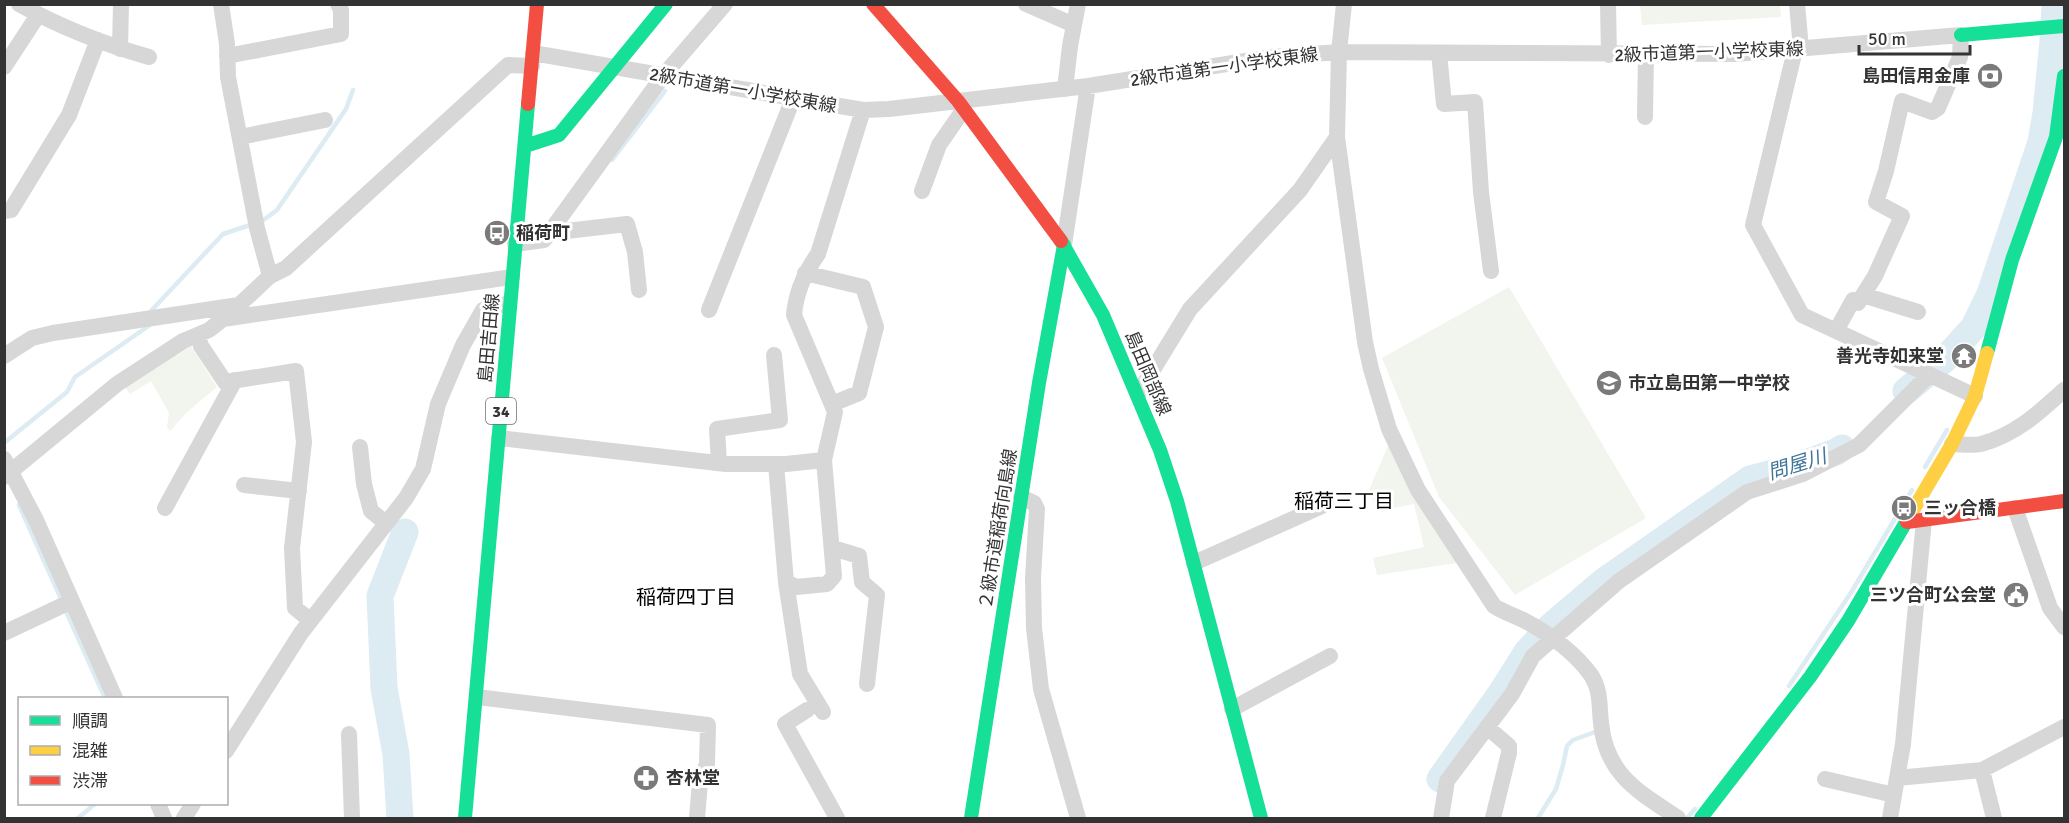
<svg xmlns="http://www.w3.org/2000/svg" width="2069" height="823" font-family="Signika,'Noto Sans JP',sans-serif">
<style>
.green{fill:#f1f5ed}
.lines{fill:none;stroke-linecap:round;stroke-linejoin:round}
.stream{stroke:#ddebf3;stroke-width:4.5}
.river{stroke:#ddebf3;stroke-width:27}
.street{stroke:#d7d7d7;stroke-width:16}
.fast{stroke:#16e098;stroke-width:14}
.slow{stroke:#ffcf43;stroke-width:14}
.jam{stroke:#f24e42;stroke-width:14}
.labels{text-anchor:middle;stroke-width:6;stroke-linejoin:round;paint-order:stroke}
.shield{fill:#fff;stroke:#707070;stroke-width:1.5}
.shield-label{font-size:16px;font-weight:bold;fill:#333}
.street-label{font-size:18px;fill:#333;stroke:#fff}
.poi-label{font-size:18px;font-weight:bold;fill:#333;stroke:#fff;text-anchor:start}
.water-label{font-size:20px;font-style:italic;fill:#3f7597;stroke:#fff}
.neighbourhood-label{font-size:20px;fill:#000;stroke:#fff}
</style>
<rect width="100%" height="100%" fill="#fff"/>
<path class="green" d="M1640,5H1780L1781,17L1642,25Z
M1509,287L1646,518L1515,595L1439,497L1382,358Z
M191,346L217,387L186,413L170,431L167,427L169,413L151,381L130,394L124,386Z
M1392,445L1457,563L1377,575L1373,558L1424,547L1414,504L1378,511L1369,490L1388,446Z"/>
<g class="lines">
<path class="stream" d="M612,160L665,91
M261,222L277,210L346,109L353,90
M150,312L223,234L253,224
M1980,335L1990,294
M4,443L67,392L75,377L150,325
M1925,467L1947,430
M19,505L62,601
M65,609L105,698
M1789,686L1852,591L1912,490
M78,818L95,804
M1538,818L1556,789L1563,765L1567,746L1573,740L1595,732
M1687,818L1695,809"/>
<path class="river" d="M1906,391L1946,358L1974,327L1990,294L2041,142L2046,113L2053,41L2055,4
M1440,779L1501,693L1527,652L1551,626L1604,581L1750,479L1795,467L1836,452L1842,448
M400,818L396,754L384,688L380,596L405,532"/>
<path class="street" d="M19,4C60,27 103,44 149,57
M1026,4L1074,25
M1344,4L1339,52L1337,137L1365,342L1371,369L1389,429L1418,490L1494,606C1505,613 1516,616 1527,622C1550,634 1576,654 1591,675C1601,690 1599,705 1601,723C1606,775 1639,792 1678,818
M1608,4L1609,55
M1797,4L1801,49
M120,49L121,4
M1795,50L1753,225L1802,315L1975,396
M533,53L863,110L889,109L1088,86L1271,57L1339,52L1735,54L1961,35L1960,57L1938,108L1932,112L1902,101L1886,171L1876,202L1902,216L1875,276L1858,303L1853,300L1836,331
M1439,53L1444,104L1475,102L1481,192L1491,271
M227,56L341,34V10L338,4
M4,67L38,15
M1065,89L1070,46L1078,4
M1645,117L1646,55
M240,137L325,120
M922,191L939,145L964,109
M4,211L11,210L69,115L98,40
M549,233L627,224L635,252L639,290
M515,244L544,240L663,76L725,4
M1064,245L1088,86
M805,273L863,287L876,327L859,393L832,404
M270,276L286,268L508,65L532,66
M1863,295L1918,312
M709,310L793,99
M198,335L201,346L225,382L296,371L304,442L292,548L295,608L310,620
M4,356L32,338L53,333L239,305L270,276L257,228L228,77L227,44L221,4
M1138,394L1190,309L1300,190L1337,137
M499,438L726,464H786L824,460L835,412L794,315C796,292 805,272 818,254L863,110
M1952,444C1961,444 1972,446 1981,444C2015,435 2039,413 2064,390
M360,447L364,484L371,511L386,523
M4,459L36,520L115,698
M719,463L717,429L780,420L774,355
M776,464L786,582L796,587L827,584L834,576L824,460
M4,477L117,384L183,341L209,330L223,319L512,277
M244,485L299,491
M1021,497L1034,503L1037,509L1033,578L1034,628L1041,689L1078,818
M165,508L235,380
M2015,508L2050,608L2064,627
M833,548L859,556L862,582L877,595L867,684
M1194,563L1322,506
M786,582L800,674L823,712
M4,633L72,601
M477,697L708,725L707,764L700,782L697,818
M1232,709L1330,656
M807,710L785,724L837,818
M1487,727L1509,746V753L1493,818
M349,734L352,818
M226,751L301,633L406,498L423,469L438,404L463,345L483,310L509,303
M1982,770L1994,818
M1897,778L1982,770L2064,727
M1825,779L1894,795
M158,804L164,818
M184,818L193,804
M1441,818L1447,781L1512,694L1533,656L1619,581L1747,492L1803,474L1859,445L1929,375
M1890,818L1903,744L1924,520"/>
<path class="fast" d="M1961,35L2064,26
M525,146L559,135L666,4
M1061,241L1103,315L1160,450L1177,501L1261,818
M1987,353L2012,260L2056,137L2064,76
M465,818L528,104
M971,818L1039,383L1064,245
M1701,818L1810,677L1848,621L1909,517"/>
<path class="slow" d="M1909,517L1952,444L1975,396L1987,353"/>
<path class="jam" d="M873,4L958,101L1061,241
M528,104L537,4
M1907,522L2064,501"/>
</g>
<defs>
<g id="bank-disc" transform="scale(1.35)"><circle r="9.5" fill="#7a7a7a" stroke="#fff"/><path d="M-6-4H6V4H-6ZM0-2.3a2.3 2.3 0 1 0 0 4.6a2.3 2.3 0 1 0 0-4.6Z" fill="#fff"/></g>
<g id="bus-disc" transform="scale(1.35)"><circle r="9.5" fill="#7a7a7a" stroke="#fff"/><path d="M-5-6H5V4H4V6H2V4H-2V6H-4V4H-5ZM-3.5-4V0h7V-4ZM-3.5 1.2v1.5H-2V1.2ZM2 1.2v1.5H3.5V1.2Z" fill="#fff"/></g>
<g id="temple-disc" transform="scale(1.35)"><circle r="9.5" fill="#7a7a7a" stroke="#fff"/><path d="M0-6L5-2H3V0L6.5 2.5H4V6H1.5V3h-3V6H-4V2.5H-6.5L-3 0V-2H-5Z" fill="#fff"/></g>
<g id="school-disc" transform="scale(1.35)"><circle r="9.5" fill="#7a7a7a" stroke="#fff"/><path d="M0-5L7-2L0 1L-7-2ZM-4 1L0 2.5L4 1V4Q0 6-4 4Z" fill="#fff"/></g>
<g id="civic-disc" transform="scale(1.35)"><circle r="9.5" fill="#7a7a7a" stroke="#fff"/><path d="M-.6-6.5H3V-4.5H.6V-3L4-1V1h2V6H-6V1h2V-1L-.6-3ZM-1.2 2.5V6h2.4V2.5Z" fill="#fff"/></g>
<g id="pharmacy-disc" transform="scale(1.35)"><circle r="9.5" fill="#7a7a7a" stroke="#fff"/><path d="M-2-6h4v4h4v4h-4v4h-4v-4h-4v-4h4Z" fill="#fff"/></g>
</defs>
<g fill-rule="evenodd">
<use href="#bank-disc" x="1990" y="76"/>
<use href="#bus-disc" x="497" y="233"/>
<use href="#temple-disc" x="1964" y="356"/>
<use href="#school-disc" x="1609" y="383"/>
<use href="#bus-disc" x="1904" y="508"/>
<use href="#civic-disc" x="2016" y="595"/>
<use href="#pharmacy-disc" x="646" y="778"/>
</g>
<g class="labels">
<rect class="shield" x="486" y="398" width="30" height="26" rx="4.5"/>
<g class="shield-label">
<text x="501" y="417">34</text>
</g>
<g class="street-label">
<text transform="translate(1709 52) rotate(-2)" y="6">2級市道第一小学校東線</text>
<text transform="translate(1224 67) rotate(-8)" y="6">2級市道第一小学校東線</text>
<text transform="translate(743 90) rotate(10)" y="6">2級市道第一小学校東線</text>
<text transform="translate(489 338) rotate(-85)" y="6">島田吉田線</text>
<text transform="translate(1148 373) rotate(67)" y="6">島田岡部線</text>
<text transform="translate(998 529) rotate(-81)" y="6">２級市道稲荷向島線</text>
</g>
<g class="poi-label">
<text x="1970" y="82" text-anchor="end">島田信用金庫</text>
<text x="516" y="239">稲荷町</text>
<text x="1944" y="362" text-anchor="end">善光寺如来堂</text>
<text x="1628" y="389">市立島田第一中学校</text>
<text x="1924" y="514">三ッ合橋</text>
<text x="1996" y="601" text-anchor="end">三ツ合町公会堂</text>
<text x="666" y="784">杏林堂</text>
</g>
<g class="water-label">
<text transform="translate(1797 464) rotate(-17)" y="7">問屋川</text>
</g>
<g class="neighbourhood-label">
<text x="1344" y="508">稲荷三丁目</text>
<text x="686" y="604">稲荷四丁目</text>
</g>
</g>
<rect width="2069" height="823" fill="none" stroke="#333333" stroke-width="12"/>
<rect x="18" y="697" width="210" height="108" fill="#ffffff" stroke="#adadad" stroke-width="1.5"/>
<rect x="30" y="716" width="30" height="9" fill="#16e098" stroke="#adadad" stroke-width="1.5"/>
<text x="72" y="727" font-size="18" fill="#333333">順調</text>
<rect x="30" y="746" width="30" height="9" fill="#ffcf43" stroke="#adadad" stroke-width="1.5"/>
<text x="72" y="757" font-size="18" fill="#333333">混雑</text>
<rect x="30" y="776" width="30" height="9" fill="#f24e42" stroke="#adadad" stroke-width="1.5"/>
<text x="72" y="787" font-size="18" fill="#333333">渋滞</text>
<path d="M1859 45v9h111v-9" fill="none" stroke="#333333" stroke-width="3"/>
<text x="1868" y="45" font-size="18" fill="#333333" stroke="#ffffff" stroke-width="4.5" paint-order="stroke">50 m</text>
</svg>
